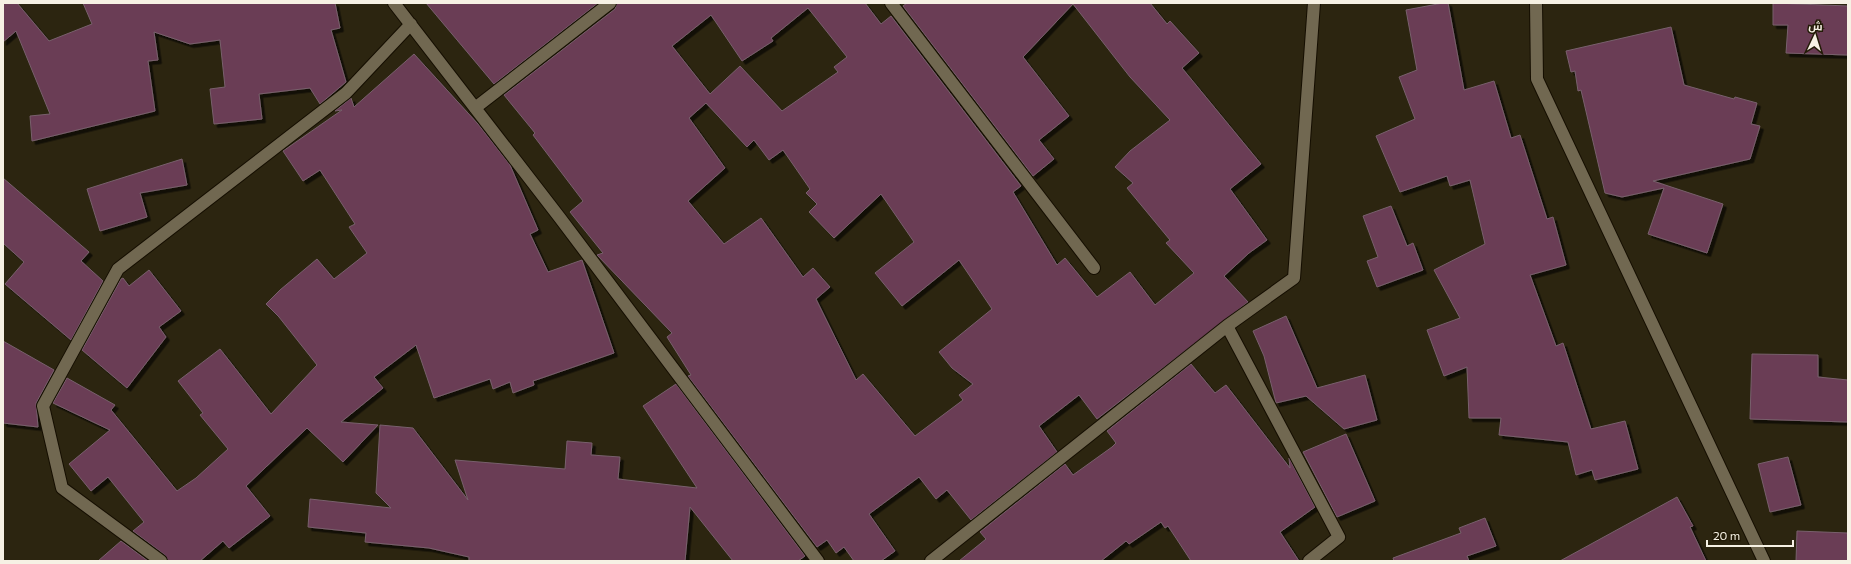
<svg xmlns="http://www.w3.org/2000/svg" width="1851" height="564" font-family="Commissioner,Cairo,sans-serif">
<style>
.building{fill:#6a3c55;stroke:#78606c;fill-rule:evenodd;filter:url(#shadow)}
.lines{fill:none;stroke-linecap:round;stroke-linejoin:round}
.street-casing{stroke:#150e00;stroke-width:14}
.secondary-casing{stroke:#150e00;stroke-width:14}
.street{stroke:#716851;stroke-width:12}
.secondary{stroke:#716851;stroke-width:12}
</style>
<defs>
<filter id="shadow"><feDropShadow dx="3.5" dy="3.5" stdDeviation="0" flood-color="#0009"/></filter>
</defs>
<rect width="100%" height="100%" fill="#2c2510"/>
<path class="building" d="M3,3H17L49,41L92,24L83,3H335L340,28L331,30L346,82L320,104L310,88L259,94L262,119L214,124L210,89L225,87L220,40L190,44L154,32L158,60L148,61L155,111L32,141L30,116L50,114L16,31L3,42Z
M426,3H598L494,84Z
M617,3H865L881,24L891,16L1021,186L1013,192L1057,265L1065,258L1097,297L1130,272L1155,305L1194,273L1166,243L1170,240L1127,188L1133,183L1115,167L1130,151L1170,120L1130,77L1073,4L1023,57L1069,116L1039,140L1054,159L1033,176L903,6L907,3H1150L1167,24L1170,21L1199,53L1182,68L1261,164L1230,189L1267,240L1249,253L1224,276L1248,302L1097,419L1079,395L1039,426L1057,452L971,520L947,490L936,499L919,477L869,514L895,551L881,561H854L844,547L836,553L827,540L817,547L688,376L691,375L667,337L672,333L597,255L603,253L570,212L583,201L533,135L535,133L504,95L615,9ZM808,8L847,57L834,67L838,72L782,111L740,66L710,94L672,46L711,15L742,61L773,41L771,38ZM706,103L747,147L754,140L769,160L783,150L810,189L806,193L817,204L809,212L834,238L881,194L914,242L875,273L902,306L959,260L992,309L939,352L952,368L973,384L959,395L963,400L915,436L863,374L856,380L816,299L830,287L813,268L803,277L761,218L724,244L688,201L725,168L689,118Z
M1443,3H1448L1464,90L1494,81L1511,138L1520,135L1547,219L1553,217L1566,265L1530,275L1556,346L1563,343L1591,429L1625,421L1638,469L1595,480L1592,470L1576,475L1568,442L1499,435L1501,418H1469L1467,367L1444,376L1427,330L1460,318L1434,270L1485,244L1470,180L1450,186L1447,176L1400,192L1376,136L1415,119L1399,77L1417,70L1406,10Z
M1773,3L1848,6V55L1786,53L1788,25H1773Z
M1671,27L1684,85L1734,99L1735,97L1757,103L1751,124L1760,126L1750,159L1653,181L1723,204L1707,253L1648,234L1664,188L1622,197L1605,193L1581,90L1578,91L1575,71L1571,72L1566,51Z
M414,54L478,124L510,165L538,230L530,234L548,272L582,260L614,353L533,381L534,385L513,393L510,382L493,389L490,379L434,398L416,345L374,377L383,388L341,422L378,425L343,462L307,428L246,486L270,516L229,548L223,541L200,561H168L165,555L133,531L144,522L108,477L91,491L69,464L110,430L53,403L67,378L115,405L111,410L177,491L196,478L228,449L200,415L203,413L178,381L220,349L271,414L317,365L279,317L266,304L280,290L317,259L334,279L367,253L349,227L355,224L320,170L303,181L283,151L342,110L335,111L351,98L354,107Z
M182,159L187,185L140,193L147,217L100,231L87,189Z
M3,178L89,252L81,261L103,281L71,340L5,284L24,262L3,243Z
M1391,206L1407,246L1413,243L1423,270L1377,287L1367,261L1378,257L1363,216Z
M149,270L181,311L159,327L166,337L127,388L82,350L121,279L123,278L129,286Z
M1286,316L1317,388L1365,375L1377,420L1344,429L1306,396L1276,403L1264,356L1253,331Z
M3,341L54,370L36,403L38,427L3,423Z
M1752,354L1818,355V377L1848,380V422L1750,419Z
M1191,364L1215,393L1226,385L1290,468L1289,458L1315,507L1280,532L1299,561H1191L1168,526L1165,528L1161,522L1129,544L1126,541L1101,561H959L986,539L980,532L1065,464L1073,475L1112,447L1116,443L1107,431Z
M676,384L805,556L798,561H733L690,507L685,561H469V557L429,548L365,542L366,533L308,527L310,499L391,508L376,493L380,425L413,428L468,500L455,460L565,469L567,441L592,443L591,455L620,457L618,479L697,488L643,406Z
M1346,434L1375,501L1337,517L1303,452Z
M1788,457L1801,505L1770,512L1758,464Z
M1677,497L1693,526L1690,527L1706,561H1560Z
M1485,518L1496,546L1467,556L1469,561H1394L1393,558L1461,533L1459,528Z
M1797,531L1848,533V561H1796Z
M121,541L148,561H98Z"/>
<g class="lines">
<g class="street-casing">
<path id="street" d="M394,3L560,218L818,561
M891,3L1094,268
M475,108L610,3
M1227,326L1339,537L1309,561
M161,561L62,488L43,406L118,269L346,93L411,24
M931,561L1227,326L1294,278L1314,3"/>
</g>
<g class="secondary-casing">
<path id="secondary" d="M1536,3L1537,79L1764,561"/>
</g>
<use href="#street" class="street"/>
<use href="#secondary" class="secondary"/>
</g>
<rect width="1851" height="564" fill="none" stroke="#f6f1e4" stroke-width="8"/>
<g transform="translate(1815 36) rotate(4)" stroke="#231b07" stroke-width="3" paint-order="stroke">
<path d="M0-3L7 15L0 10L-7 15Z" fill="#f6f1e4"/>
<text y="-6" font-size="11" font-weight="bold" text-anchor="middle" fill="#f6f1e4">ش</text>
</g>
<path d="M1707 540v6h86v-6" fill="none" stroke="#f6f1e4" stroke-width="2"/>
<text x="1713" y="540" font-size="12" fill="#f6f1e4" stroke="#231b07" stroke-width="3" paint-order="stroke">20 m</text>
</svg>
